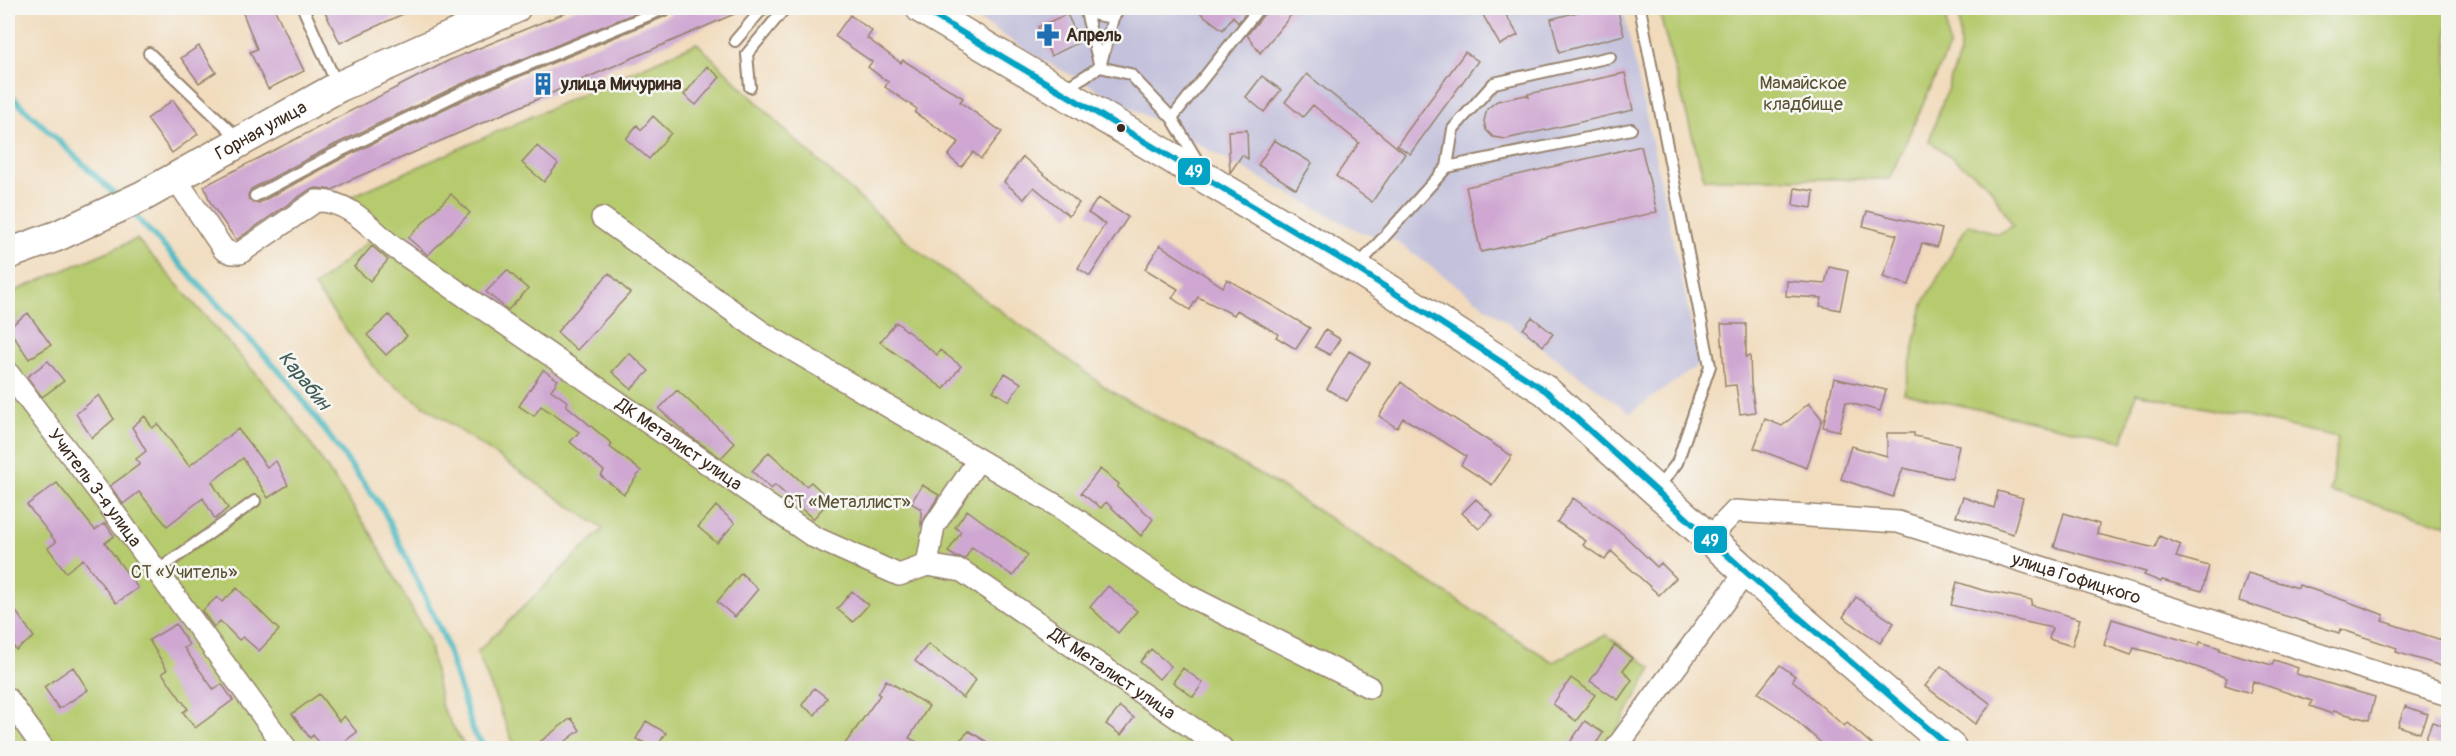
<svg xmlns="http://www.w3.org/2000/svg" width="2456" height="756" font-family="Pangolin,sans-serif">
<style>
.industrial{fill:#c3c1db}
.green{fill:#b6ca6e;stroke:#787a46;stroke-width:1.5}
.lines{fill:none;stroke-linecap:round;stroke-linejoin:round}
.stream{stroke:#49b8c0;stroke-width:6}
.building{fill:#cfa7d2}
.lane-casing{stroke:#96826d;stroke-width:14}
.street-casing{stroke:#96826d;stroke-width:24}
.secondary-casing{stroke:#96826d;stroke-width:33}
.lane{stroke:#fff;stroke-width:10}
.street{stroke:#fff;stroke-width:21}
.secondary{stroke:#fff;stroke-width:30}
.bus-1-casing{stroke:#f6f6f2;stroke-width:10}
.bus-1{stroke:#03a3c5;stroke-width:6}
.bus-dot{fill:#3b2a1e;stroke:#f6f6f2;stroke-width:2}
.labels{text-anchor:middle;stroke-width:5;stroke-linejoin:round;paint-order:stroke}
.poi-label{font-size:18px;font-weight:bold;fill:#3b2a1e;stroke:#f6f6f2;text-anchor:start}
.park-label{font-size:18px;fill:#5a5232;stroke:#f6f6f2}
.street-label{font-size:18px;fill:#3b2a1e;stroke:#f6f6f2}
.water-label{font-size:20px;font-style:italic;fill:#405c57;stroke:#f6f6f2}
.line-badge{stroke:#f6f6f2;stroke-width:2}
.badge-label{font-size:16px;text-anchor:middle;font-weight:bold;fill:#fff}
</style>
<rect width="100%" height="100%" fill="#f6f6f2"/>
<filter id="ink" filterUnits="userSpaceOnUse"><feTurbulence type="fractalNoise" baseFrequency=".0167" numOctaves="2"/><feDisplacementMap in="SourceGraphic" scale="12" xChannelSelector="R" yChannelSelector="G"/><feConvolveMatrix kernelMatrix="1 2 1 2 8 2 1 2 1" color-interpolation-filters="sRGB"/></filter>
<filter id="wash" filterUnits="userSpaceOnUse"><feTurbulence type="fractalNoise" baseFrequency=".008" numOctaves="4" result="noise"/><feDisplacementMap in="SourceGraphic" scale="24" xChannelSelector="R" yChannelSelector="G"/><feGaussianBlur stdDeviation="1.35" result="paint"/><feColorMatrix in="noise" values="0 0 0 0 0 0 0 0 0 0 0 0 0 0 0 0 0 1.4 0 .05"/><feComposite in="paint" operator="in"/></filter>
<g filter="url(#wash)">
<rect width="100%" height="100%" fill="#f1dbbc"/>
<path class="industrial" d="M961,8H1623L1700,364L1630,413L1396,241L1360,232L1039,58Z"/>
<path class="green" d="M1658,8H1945L1949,47L1889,179H1704Z
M1959,8H2448V525L2330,492L2338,437L2136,393L2123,441L1904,393L1923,304L1968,224L1998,234L2013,226L1989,185L1929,141L1960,53Z
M697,43L793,138L917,250L1111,391L1273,482L1553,662L1606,635L1652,668L1617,730L1639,748H522L513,742L477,652L603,529L381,376L314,287L384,228L348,198Z
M137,239L287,409L372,535L429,641L442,708L466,748H8V294Z"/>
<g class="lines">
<path class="stream" d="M8,93L118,197
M131,211L290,383L383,509L444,637L474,734L486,748"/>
</g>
<g id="blocks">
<path class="building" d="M241,8H274L304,71L268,89L250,52L257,49Z
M323,8H416L340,43Z
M577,8H648L459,85L332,146L251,189L248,195L249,200L254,203H259L339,160L465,99L669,15L673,8H748L348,181L333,190L317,188L309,190L236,240L211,204L204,186L450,60Z
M1194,8H1250L1238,23L1233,16L1223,30Z
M1266,8H1297L1260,53L1247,35L1265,13Z
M1479,8H1502L1518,35L1500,45Z
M1592,8H1617L1624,35L1559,52L1551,19Z
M1067,14L1080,42L1051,56L1038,27Z
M850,15L872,31L867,38L901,63L903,60L963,98L960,102L1002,132L981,159L973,152L961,167L948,156L959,142L915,113L917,109L885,87L888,82L868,67L872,62L835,36Z
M199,46L216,72L199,83L181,58Z
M1465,52L1478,61L1410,154L1397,145Z
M707,66L720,77L696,105L684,95Z
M1625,73L1633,110L1506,139L1493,137L1486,130L1484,121L1487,109L1497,101L1526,95L1529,97L1528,94Z
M1307,74L1405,154L1372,202L1336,176L1359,143L1313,105L1303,117L1285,102Z
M1262,76L1281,90L1264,112L1246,97Z
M173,100L198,134L172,153L147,119Z
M653,116L671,133L649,159L626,139L637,125L641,130Z
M1247,130L1248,159L1242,155L1230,173L1228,131Z
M1274,140L1312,163L1296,189L1258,165Z
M537,146L558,164L544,182L522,163Z
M1641,146L1657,212L1481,252L1466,187Z
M1023,157L1079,203L1069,216L1034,187L1024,199L1004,182Z
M1795,188L1814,191L1812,208L1793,205Z
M451,194L470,213L428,255L408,238Z
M1098,198L1128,217L1090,276L1078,268L1105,224L1088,213Z
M1867,211L1942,229L1937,247L1922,243L1909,285L1883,277L1897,235L1863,226Z
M1160,245L1223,287L1227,279L1310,328L1296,349L1276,337L1278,334L1237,310L1234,315L1198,297L1190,310L1172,298L1178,289L1145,269Z
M372,246L388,260L370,281L354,267Z
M1829,267L1848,271L1840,310L1820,306L1822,298L1786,296L1787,281L1825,284Z
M507,270L528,289L508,310L486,292Z
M609,273L630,293L577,350L557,332Z
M28,313L51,345L29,359L8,328Z
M389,315L407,336L386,355L367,335Z
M1532,317L1553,334L1543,346L1523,329Z
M896,322L937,355L940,350L961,366L944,389L880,342Z
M1721,324H1746V357L1750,356L1751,384L1755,412L1740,414L1736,385L1725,386Z
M1325,330L1340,339L1330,355L1315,347Z
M1349,351L1370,363L1347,401L1327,389Z
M629,353L649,371L631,389L612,372Z
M48,361L64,381L42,397L27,377Z
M543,370L558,380L551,390L568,402L566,405L612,444L610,447L641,471L624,494L601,476L604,471L570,442L579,432L541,406L534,416L519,406Z
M1005,373L1021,383L1009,401L993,391Z
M1834,378L1886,390L1880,411L1846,402L1839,431L1823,427Z
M1401,382L1419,396L1512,456L1492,485L1461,465L1466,456L1436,437L1403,418L1397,428L1379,416Z
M677,390L735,443L721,458L687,434L659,409Z
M99,395L114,419L92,438L76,414Z
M1809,403L1822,419L1807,468L1754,448L1765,419L1782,426Z
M145,416L152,428L158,424L189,466L238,429L267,467L276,461L288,485L268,498L243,458L212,482L228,508L215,519L203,498L167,526L139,492L123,504L110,486L140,464L136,459L146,451L132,427Z
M1887,433H1914V436L1959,445L1952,479L1903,468L1893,497L1841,479L1851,446L1887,456Z
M769,452L806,486L811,482L830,500L813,519L775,485L771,489L752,471Z
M1100,469L1119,484L1117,487L1153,519L1141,536L1106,502L1101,508L1081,493Z
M57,483L95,530L105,523L114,536L105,543L138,588L116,603L83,559L66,572L48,548L56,542L27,505Z
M922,485L939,495L921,525V509L911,503Z
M1998,491L2023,498L2013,534L1956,516L1963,497L1994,508Z
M1573,498L1623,534L1657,567L1661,563L1676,578L1659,595L1611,551L1605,560L1583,545L1586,541L1557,522Z
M1476,499L1493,515L1479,529L1462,513Z
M716,506L735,523L717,543L698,527Z
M967,510L1028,555L1013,576L972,547L965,559L956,557L948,552L961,532L955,527Z
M2064,513L2099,524L2097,534L2155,548L2159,536L2181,545L2176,557L2209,566L2202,591L2162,580L2161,582L2144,575L2146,572L2054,547Z
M741,573L758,589L735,617L717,602Z
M2248,573L2298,588L2299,585L2349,602L2384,615L2382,621L2448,642V668L2396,652L2397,648L2340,629L2339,633L2239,601Z
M1957,582L1982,590L2032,600L2031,605L2080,619L2072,646L2049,639L2052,628L1951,605Z
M1108,586L1137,611L1118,633L1090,607Z
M237,588L279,630L259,651L243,637L239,640L220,621L214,627L202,611L217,597L222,602Z
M852,591L868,605L853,622L837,609Z
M1856,597L1894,623L1880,643L1843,617Z
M8,600L34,637L16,650L8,639Z
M2112,619L2199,645L2200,642L2220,648L2219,650L2272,665L2274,660L2298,668L2296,674L2375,697L2369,720L2333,711L2332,714L2310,706L2312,701L2253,681L2250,693L2225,685L2227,678L2171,658L2134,648L2131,655L2104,645Z
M176,624L189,645L184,648L214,690L222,684L233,700L195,728L183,712L188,709L162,673L167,670L149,640Z
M928,644L976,680L963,698L915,661Z
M1615,645L1632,658L1623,670L1632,680L1618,700L1590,681Z
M1151,649L1171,666L1159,679L1140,662Z
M1780,665L1795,676L1792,680L1844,726L1847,723L1876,748H1827L1785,711L1758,693Z
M1941,666L1991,704L1975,724L1925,686Z
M73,667L88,690L59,709L44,687Z
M1183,668L1203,683L1193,697L1173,682Z
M1571,678L1595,695L1576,721L1553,704Z
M886,680L929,706L909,738L928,748H842L880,695L878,694Z
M814,688L827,698L815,715L802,705Z
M319,694L339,721L344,716L357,732L336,748H324L313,735L310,738L292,714Z
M2405,706L2427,714L2420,733L2398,726Z
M1120,707L1134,718L1121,735L1106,724Z
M571,718L580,730L557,748H532Z
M646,721L666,733L656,748L636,739Z
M1585,721L1603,733L1593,748H1566Z
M2432,722L2448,727V748L2425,741Z
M969,731L997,748H952Z"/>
</g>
</g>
<g filter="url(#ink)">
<use href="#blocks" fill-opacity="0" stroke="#96826d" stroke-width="1.5"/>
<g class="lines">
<g class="lane-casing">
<path id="lane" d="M303,8L338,87
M1085,8L1100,67L1113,18L1120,8
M1640,8L1710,366L1677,463L1657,489
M1087,13L1113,18
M735,41L763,8
M149,53L238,138
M1063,85L1072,84L1100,67L1130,74L1172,118L1200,165
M750,87L747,54L785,8
M1172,118L1259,8
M1447,167L1453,129L1494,83L1610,57
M255,196L336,153L462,92L666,8
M1356,268L1447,167L1631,129
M157,571L255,501"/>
</g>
<g class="street-casing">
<g id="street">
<path id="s1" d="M176,179L224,250L232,253H240L316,201C347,199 370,227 392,246L814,537L899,575L927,565L962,571L1222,748"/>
<path d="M602,218L762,332L1059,507L1185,594L1369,687"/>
<path id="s2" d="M8,373L102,496L286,748"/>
<path id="s3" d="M1709,538L1735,511L1898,522L2448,695"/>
<path d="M927,565L934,526L978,460"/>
<path d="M8,699L43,748"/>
<path d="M1616,748L1746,572"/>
</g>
</g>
<g class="secondary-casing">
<g id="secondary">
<path d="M921,8L1356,268L1546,391L1746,572L1951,748"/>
<path id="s4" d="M8,254L57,236L143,196L338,87L515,8"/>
</g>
</g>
<use href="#lane" class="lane"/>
<use href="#street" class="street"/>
<use href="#secondary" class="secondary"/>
<g class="bus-1-casing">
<path id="bus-1" d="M921,8L1356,268L1546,391L1746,572L1951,748"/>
</g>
<use href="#bus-1" class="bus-1"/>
</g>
</g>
<defs>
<g id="pharmacy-bare" transform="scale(1.8)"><path d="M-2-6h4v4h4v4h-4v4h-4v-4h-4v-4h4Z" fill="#1f6fb2" stroke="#f6f6f2" stroke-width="2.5" paint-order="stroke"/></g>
<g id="building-bare" transform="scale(1.8)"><path d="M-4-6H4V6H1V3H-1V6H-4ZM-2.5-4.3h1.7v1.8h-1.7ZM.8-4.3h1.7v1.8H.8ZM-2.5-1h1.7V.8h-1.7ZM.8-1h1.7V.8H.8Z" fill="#1f6fb2" stroke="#f6f6f2" stroke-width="2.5" paint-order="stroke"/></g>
</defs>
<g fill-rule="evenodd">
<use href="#pharmacy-bare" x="1048" y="35"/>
<use href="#building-bare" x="543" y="84"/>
</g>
<circle class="bus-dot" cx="1121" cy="128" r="5"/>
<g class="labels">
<g class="poi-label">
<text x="1066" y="41">Апрель</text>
<text x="561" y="90">улица Мичурина</text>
</g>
<g class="park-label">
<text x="1803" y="89">Мамайское<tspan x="1803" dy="21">кладбище</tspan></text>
<text x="847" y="508">СТ «Металлист»</text>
<text x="184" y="578">СТ «Учитель»</text>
</g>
<g class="street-label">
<text dy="6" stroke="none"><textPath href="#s4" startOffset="282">Горная улица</textPath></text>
<text dy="6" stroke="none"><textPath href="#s1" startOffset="634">ДК Металист улица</textPath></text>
<text dy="6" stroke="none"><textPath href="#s2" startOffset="144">Учитель 3-я улица</textPath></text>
<text dy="6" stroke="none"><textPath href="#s3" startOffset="388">улица Гофицкого</textPath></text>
<text dy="6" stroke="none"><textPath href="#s1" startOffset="1138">ДК Металист улица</textPath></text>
</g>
<g class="water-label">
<text transform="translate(305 380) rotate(51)" y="7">Карабин</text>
</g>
</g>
<g class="line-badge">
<rect x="1177" y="157" width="34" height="29" rx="6" fill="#03a3c5"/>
<rect x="1693" y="525" width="35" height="29" rx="6" fill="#03a3c5"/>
</g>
<g class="badge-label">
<text x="1194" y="177">49</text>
<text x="1710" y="546">49</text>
</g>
<rect width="2456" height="756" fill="none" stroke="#f6f6f2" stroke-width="30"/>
</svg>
